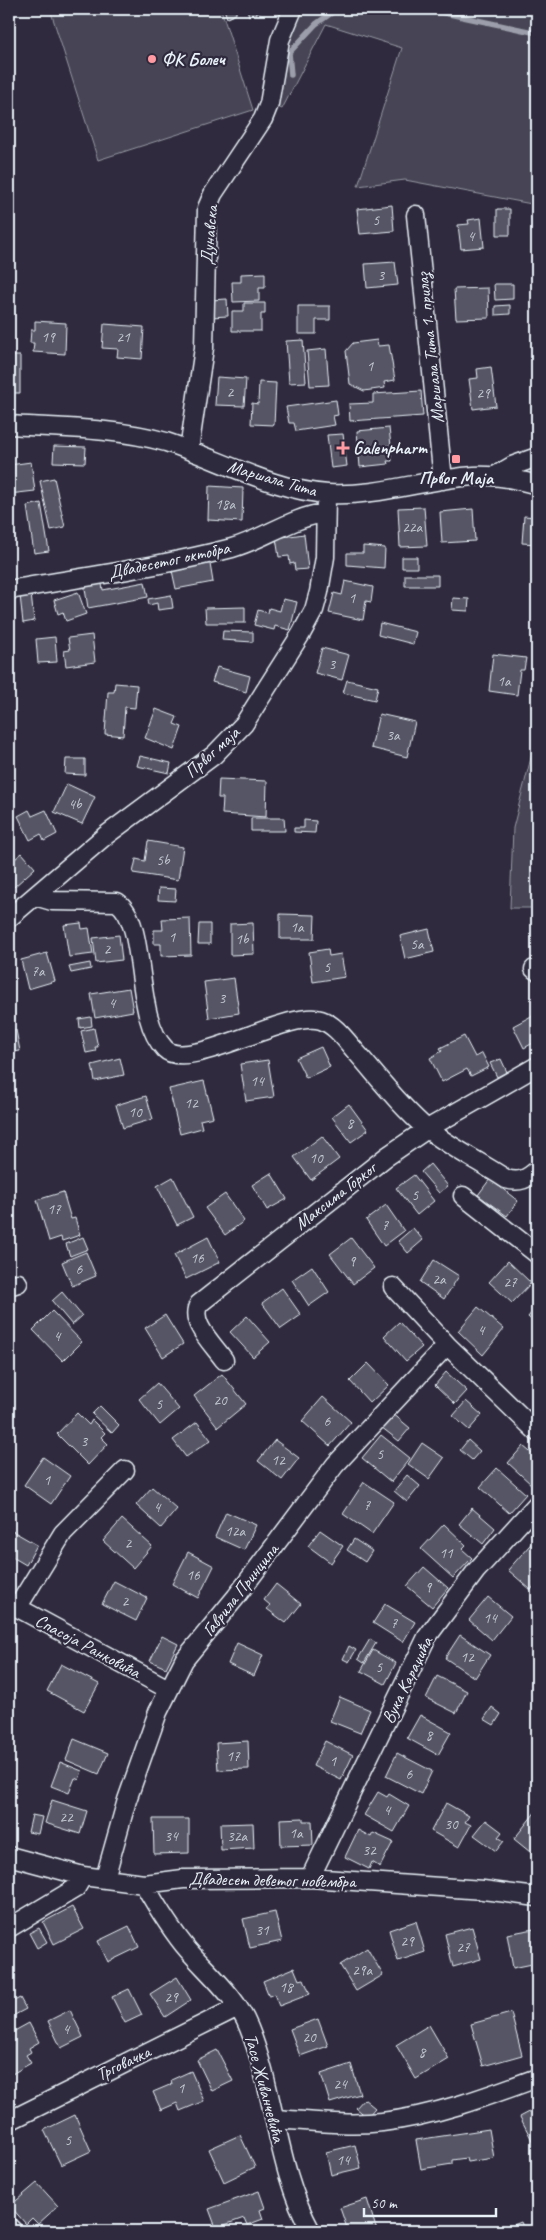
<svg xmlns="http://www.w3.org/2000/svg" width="546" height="2240" font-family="Caveat,sans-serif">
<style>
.green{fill:#464455;stroke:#979aa6}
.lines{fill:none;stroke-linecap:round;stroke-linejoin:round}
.stream{stroke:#9c9fab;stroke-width:5.5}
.building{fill:#575565;stroke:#e8f1f8}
.minor-casing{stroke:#e8f1f8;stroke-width:21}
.minor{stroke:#2f2a3d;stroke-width:18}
.poi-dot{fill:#ff9aa2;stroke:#2f2a3d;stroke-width:2}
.labels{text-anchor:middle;stroke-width:4.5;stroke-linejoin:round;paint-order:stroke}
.number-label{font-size:15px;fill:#c4cad3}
.poi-label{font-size:18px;font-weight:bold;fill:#e8f1f8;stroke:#2f2a3d;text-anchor:start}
.street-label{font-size:18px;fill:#e8f1f8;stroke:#2f2a3d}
</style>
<rect width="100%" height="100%" fill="#2f2a3d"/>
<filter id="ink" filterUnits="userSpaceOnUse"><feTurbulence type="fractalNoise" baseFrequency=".02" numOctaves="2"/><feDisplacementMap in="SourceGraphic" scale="10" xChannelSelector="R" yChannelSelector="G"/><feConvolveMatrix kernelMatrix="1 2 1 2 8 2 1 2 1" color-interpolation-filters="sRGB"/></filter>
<g filter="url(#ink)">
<path class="green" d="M50,9H221L253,110L98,160Z
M299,9H537V205L405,180L358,186L402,48L326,24L282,109L273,105L282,43Z
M534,746H537V908H510L513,828Z"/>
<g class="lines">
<path class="stream" d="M399,9H426L537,33
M291,75L289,53L316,24L337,9"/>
</g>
<path class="building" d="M224,9H236V14L227,18Z
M247,9H265L266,10L249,16Z
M392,205L394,231L360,234L357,209Z
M497,209H510V235H497Z
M481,218L484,247L461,249L458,225L469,224L468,220Z
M395,262L398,285L367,288L365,264Z
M265,273V288H259V301L233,302L232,282H241V274Z
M494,284H513V299L495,300Z
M488,288L489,318L456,319L454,289Z
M227,299L228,316L211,317L210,300Z
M244,303H265V314H261V331H232V311H244Z
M510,305V314L495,315V306Z
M298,306H330V320H316V334H298Z
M35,321L66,323L65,354L33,352L34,343H30L31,330H35Z
M104,324L144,327L142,359L117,357L118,349L102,348Z
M303,340L306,382L289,383L286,341Z
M377,340L378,346L389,345L395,380L384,382L385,388L364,391L350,384L346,351L353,343Z
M326,349L329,385L310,386L307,351Z
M534,352H537V398H533Z
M9,356H20V393H9Z
M491,367L496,406L473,409L469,379L478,378L477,369Z
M217,377L246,379L244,406L215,405Z
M259,382L276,383L274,425L251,424L252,403L258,404Z
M421,391L423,416L350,421L349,404L373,403V394Z
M336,400L338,415L333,416L335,425L296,431L294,423H289L286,407Z
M533,404H537V423H534Z
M389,428L391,446H386L387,451H391L392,461H387L388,464L360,467L357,431Z
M343,434L347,466L331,468L327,435Z
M54,446L86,447L85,463L53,462Z
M31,462L35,491L9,494V465Z
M54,478L65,527L51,530L40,481Z
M209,486L243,488L242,522L208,520Z
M41,503L49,551L34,553L27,506Z
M424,507L427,546L400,547L398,508Z
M473,509L475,541L442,543L440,512Z
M524,516L537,517V544L522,543Z
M304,534L308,569L295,570L294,563L290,564L289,556L279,557L276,538Z
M363,546L385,548L384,568L347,565V553H363Z
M402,557H417V568H402Z
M209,558L213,582L176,589L171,566Z
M405,575H438V586H405Z
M101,578L103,590L145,582L148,597L88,608L84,582Z
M345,581L373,587L371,602L366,601L363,620L329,613L334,593L342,595Z
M78,592L86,614L66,621L63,612L58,614L54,600Z
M31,594L34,621L23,623L20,595Z
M171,595L173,608L158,610L157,603L149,605L148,599Z
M453,598L469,599L468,611L452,610Z
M283,599L297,602L290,630L275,626L274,630L254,625L258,610L268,613L269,608L280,611Z
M245,607V623H206L205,608Z
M11,613V648H9V614Z
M380,623L416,632L413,644L378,635Z
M223,631L253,632V642L222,640Z
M92,635L95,662L66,666L64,651L70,650L68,638Z
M55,637L57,662L38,663L36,639Z
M322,648L349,655L342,680L315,673Z
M493,654L526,658L524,670H520L517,695L489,691Z
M217,667L250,676L246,692L212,682Z
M347,680L378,687L375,700L343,693Z
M115,683L137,685L135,708L125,707L123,736L105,734L108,692H114Z
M156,709L177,717L174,724L182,727L174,750L145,738Z
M379,714L415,722L407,757L371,748Z
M140,756L171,763L169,773L137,766Z
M66,759H85V775L65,774Z
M219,779L267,781L266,817L222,814L223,798H218Z
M67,784L95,797L82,824L54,812Z
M29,810L32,816L46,810L57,834L44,841L41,834L30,840L18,816Z
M251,818H284L285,831H251Z
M304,820L316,821L315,833L294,832V828H304Z
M148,841L183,847L178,880L133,873L136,859L145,861Z
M22,853L35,868L14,887L9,882V864Z
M159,888L176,889L175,901L158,900Z
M280,914L315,915L314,939H280Z
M190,918L191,955L161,956V944H154V930H163L162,919Z
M81,923L82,929L89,928L93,954L69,957L64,925Z
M253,923L254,954L230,955V924Z
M199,924H210V944H198Z
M429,929L434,952L405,959L400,936Z
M119,935L122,960L96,963L93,938Z
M328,949L329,956L341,954L345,977L313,982L309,952Z
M47,953L55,981L28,989L21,960Z
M90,963L91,969L71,973L69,967Z
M234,978L239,1013L209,1018L204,982Z
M129,988L133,1011L95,1018L91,994Z
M537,1013V1041L524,1048L513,1026Z
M91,1017L92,1026L80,1028L79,1019Z
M94,1028L98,1047H95L96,1051L86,1053L81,1031Z
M16,1030L20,1051L9,1053V1031Z
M464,1036L475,1057L482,1053L489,1067L471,1076L467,1069L442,1082L430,1058L442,1051L440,1048Z
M321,1047L330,1067L306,1078L296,1058Z
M120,1058L124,1075L95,1081L92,1065Z
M501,1059L507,1072L497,1077L490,1063Z
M268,1060L274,1097L246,1101L240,1064Z
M204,1081L213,1117L200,1120L202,1128L180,1134L169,1089Z
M146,1096L153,1119L123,1128L116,1105Z
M349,1104L368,1130L351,1142L332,1117Z
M322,1136L339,1159L311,1180L294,1157Z
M430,1164L448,1186L439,1193L421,1172Z
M271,1173L287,1199L267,1210L252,1185Z
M414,1175L434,1201L417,1215L396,1188Z
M173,1177L193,1217L177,1225L157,1186Z
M490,1179L518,1201L507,1216L478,1195Z
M63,1192L71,1219L75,1218L80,1235L62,1241L61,1237L49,1241L37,1200Z
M225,1194L244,1221L225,1235L205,1208Z
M386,1205L404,1231L384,1246L366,1220Z
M413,1228L423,1240L408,1253L398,1241Z
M83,1237L88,1249L70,1256L66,1244Z
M208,1237L220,1262L186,1279L174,1255Z
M351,1238L374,1268L353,1284L330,1254Z
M86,1252L96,1276L72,1286L62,1262Z
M434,1260L459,1276L444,1299L420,1282Z
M508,1261L531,1283L512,1303L489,1282Z
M312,1266L329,1292L309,1306L292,1280Z
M282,1288L301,1315L281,1329L262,1303Z
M62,1292L82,1316L72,1325L52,1301Z
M537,1306V1325L528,1317Z
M478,1307L504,1329L483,1355L458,1331Z
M52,1311L82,1342L63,1361L33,1330Z
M165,1315L183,1344L163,1357L145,1328Z
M247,1316L270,1342L253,1357L230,1332Z
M399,1322L422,1347L406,1361L384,1336Z
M368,1363L389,1385L370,1403L350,1381Z
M446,1372L467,1391L455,1404L435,1385Z
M222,1374L246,1404L218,1427L194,1396Z
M157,1383L179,1409L160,1425L139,1399Z
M323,1397L351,1422L330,1446L302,1421Z
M466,1401L482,1415L469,1430L453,1416Z
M100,1406L119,1425L112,1433L92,1414Z
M77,1413L89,1425L92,1420L105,1433L101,1437L108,1444L88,1465L57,1434Z
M392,1413L410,1428L399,1441L381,1427Z
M197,1422L211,1440L186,1457L173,1440Z
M381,1435L410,1458L391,1482L362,1458Z
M275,1440L299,1458L282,1480L258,1461Z
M468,1440L480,1451L472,1460L460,1450Z
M422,1443L444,1458L429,1479L408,1464Z
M523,1446L537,1458V1480L532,1485L508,1463Z
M43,1457L70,1476L51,1504L24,1485Z
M497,1468L526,1494L509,1513L480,1487Z
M407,1475L420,1486L407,1502L394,1491Z
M364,1482L394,1502L372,1534L343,1514Z
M152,1487L177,1509L161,1528L136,1505Z
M472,1508L495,1528L483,1544L459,1524Z
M226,1512L256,1525L244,1550L215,1537Z
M122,1519L152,1546L133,1568L103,1541Z
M444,1524L466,1545L462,1549L472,1558L453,1578L421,1549Z
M9,1529L37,1545L26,1565L9,1555Z
M320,1530L343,1546L331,1563L308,1546Z
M536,1538L537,1582L531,1590L508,1570Z
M354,1539L372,1551L365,1562L347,1550Z
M188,1552L214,1566L198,1598L172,1584Z
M424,1567L448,1588L432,1607L407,1586Z
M114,1581L147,1598L136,1621L102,1604Z
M276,1584L301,1604L286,1623L267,1609L270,1605L264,1600Z
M488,1597L511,1616L492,1640L469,1620Z
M385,1604L415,1622L403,1642L373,1623Z
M460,1635L490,1655L475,1678L445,1658Z
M162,1636L178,1644L166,1668L150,1661Z
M370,1639L376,1643L364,1663L358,1659Z
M237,1643L263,1655L254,1676L228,1664Z
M349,1646L356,1650L349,1662L343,1659Z
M373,1650L396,1663L385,1684L361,1671Z
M61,1664L99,1684L84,1711L47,1691Z
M437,1676L467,1691L456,1713L426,1698Z
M340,1697L370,1710L360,1733L330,1721Z
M492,1707L501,1714L494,1725L484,1719Z
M420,1715L451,1732L438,1755L407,1738Z
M74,1739L108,1753L99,1774L66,1760Z
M248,1741L249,1769L218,1770L216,1743Z
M325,1741L353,1755L341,1780L313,1766Z
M397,1753L432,1771L421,1794L386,1776Z
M60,1762L82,1771L79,1780L75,1778L69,1793L51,1786Z
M378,1792L387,1797L389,1794L409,1806L394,1832L364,1815Z
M52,1800L87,1811L80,1834L45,1823Z
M446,1803L469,1816L465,1822L471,1825L459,1847L431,1831Z
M537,1810V1853L535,1856L514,1839Z
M32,1815L42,1817L38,1834L28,1832Z
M303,1818V1821H312L313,1845L281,1846L280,1819Z
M153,1819H189V1853L154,1854Z
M486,1820L502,1832L498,1837L504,1841L496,1851L474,1835Z
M253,1823L254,1848L221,1850L220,1824Z
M358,1830L371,1837L373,1833L393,1842L380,1867L372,1862L369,1869L345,1857Z
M72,1907L84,1929L54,1944L43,1922Z
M275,1912L282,1941L250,1948L243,1919Z
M416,1921L425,1952L398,1961L389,1930Z
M129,1926L139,1947L108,1962L98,1941Z
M472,1927L481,1959L453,1967L445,1934Z
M39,1928L47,1942L37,1948L29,1933Z
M534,1929L537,1963L513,1968L507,1934Z
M367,1948L383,1975L356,1991L340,1965Z
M294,1968L299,1980L304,1979L310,1994L279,2006L274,1994L269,1996L263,1981Z
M177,1977L191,2000L165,2017L150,1994Z
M129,1989L142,2015L125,2023L112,1997Z
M9,1991L14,2001L20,1998L26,2009L9,2018Z
M70,2010L83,2037L61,2048L48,2021Z
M511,2013L522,2055L483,2066L471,2024Z
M318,2019L328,2046L300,2056L290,2029Z
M29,2023L39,2042L29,2048L31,2052L26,2055L31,2063L12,2074L9,2068V2034Z
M429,2025L449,2059L416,2079L396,2045Z
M217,2050L233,2081L212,2091L197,2060Z
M351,2064L360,2094L330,2103L321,2074Z
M191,2071L204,2101L180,2111L177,2103L161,2110L153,2092L172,2084L171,2080Z
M364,2099L375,2108L367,2117L356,2108Z
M537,2108V2140L533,2142L520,2117Z
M75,2115L91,2151L61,2165L44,2130Z
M489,2129L494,2158L467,2162L466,2158L452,2160V2164L421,2169L416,2140Z
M240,2135L255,2167L224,2182L209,2149Z
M355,2145L361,2168L331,2175L326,2152Z
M37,2183L58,2206L38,2224L32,2218L26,2224L10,2206Z
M259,2191L265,2208L260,2210L263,2219L247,2225L244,2218L216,2228L209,2209Z
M367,2199L377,2231H348L340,2208Z
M521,2222L525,2231H499Z
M284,2224L288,2231H258L269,2226L271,2230Z"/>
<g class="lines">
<g class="minor-casing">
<path id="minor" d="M416,215L443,480
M9,425C60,428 117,428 166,442C216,458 275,491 328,494C378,497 425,479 474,476C495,475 517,479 537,485
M189,450L204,348L207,208L213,194L263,119L269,104L280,40L293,9
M495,476L512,466L537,457
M9,590C83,577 159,567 232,548C264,539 292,517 325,513
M35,896L52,901L117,902C149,924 132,1016 165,1049C188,1073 288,1009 321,1020C336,1025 347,1042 357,1053C379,1078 400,1106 426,1128C450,1147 480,1162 506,1179C520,1183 527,1179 537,1170
M9,918L105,836L214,755L244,724L301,634L314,610L319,592L325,557L326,494
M534,969L537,971
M463,1196L537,1254
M9,1286L18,1283
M393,1287L447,1345L537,1432
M224,1360C214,1345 188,1322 199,1304L386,1157L427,1129L537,1066
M9,1603L168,1689
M17,1608L63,1533L125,1470
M9,1856L83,1876L144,1884L183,1879L310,1878L483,1890L537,1897
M105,1878L127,1800L158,1712L184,1660L236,1597L335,1465L447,1345
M310,1878L427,1637L476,1571L537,1504
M144,1884C157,1907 171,1930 188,1950C210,1975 237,1997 249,2028C276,2095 276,2167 311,2231
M9,1928L76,1888L83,1876
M275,2119C310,2121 347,2126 382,2122C435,2116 488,2096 537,2078
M9,2121L238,2007
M9,2227L13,2231"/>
</g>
<use href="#minor" class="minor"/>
</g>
</g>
<g class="poi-dot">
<circle cx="152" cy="59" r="5"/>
<path d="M340.5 440.5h5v5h5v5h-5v5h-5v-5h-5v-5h5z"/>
<rect x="451" y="454" width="10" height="10" rx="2.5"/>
</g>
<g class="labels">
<g class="number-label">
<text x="376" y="225">5</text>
<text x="471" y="241">4</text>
<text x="381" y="280">3</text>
<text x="48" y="342">19</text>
<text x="123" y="342">21</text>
<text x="370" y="371">1</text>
<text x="230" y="397">2</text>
<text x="483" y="398">29</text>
<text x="225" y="509">18a</text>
<text x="412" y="532">22a</text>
<text x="352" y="603">1</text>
<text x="332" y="669">3</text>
<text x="504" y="686">1a</text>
<text x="393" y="740">3a</text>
<text x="75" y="809">4b</text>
<text x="163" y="865">5b</text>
<text x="297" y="932">1a</text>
<text x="172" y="942">1</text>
<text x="242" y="944">1b</text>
<text x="417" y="949">5a</text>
<text x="107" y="954">2</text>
<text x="327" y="972">5</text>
<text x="38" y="976">7a</text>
<text x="222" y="1003">3</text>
<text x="112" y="1008">4</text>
<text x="257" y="1086">14</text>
<text x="191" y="1108">12</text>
<text x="135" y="1117">10</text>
<text x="350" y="1128">8</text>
<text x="316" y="1163">10</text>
<text x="415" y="1200">5</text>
<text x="54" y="1214">17</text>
<text x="385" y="1230">7</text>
<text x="197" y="1263">16</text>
<text x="352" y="1266">9</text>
<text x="79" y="1274">6</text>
<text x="439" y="1284">2a</text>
<text x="510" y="1287">27</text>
<text x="481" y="1335">4</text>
<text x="57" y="1341">4</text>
<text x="220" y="1405">20</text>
<text x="159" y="1409">5</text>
<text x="327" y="1426">6</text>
<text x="84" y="1446">3</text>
<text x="380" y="1459">5</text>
<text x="278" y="1465">12</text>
<text x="47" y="1485">1</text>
<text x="367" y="1510">7</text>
<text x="157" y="1512">4</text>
<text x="235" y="1536">12a</text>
<text x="128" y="1548">2</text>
<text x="446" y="1558">11</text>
<text x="193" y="1580">16</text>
<text x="428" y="1592">9</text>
<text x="125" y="1606">2</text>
<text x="490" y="1623">14</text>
<text x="394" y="1628">7</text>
<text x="467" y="1662">12</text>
<text x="379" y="1672">5</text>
<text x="429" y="1740">8</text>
<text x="233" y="1761">17</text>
<text x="333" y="1766">1</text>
<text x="409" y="1779">6</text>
<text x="387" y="1815">4</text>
<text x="66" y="1822">22</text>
<text x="451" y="1829">30</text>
<text x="296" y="1838">1a</text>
<text x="171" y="1841">34</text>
<text x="237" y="1841">32a</text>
<text x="369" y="1855">32</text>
<text x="262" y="1935">31</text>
<text x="407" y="1946">29</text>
<text x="463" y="1952">27</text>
<text x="362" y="1975">29a</text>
<text x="286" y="1992">18</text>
<text x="171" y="2002">29</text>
<text x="66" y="2034">4</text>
<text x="309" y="2042">20</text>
<text x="422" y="2057">8</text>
<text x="340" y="2089">24</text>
<text x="181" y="2093">1</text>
<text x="68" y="2145">5</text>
<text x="343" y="2165">14</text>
</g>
<g class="poi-label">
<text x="162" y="65">ФК Болеч</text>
<text x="353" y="454">Galenpharm</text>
<text x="456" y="484" text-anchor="middle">Првог Маја</text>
</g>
<g class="street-label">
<text transform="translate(209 235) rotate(-85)" y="6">Дунавска</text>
<text transform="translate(430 348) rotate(-96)" y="6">Маршала Тита 1. прилаз</text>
<text transform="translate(272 478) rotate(16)" y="6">Маршала Тита</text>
<text transform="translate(169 560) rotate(-12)" y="6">Двадесетог октобра</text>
<text transform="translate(212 752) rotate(-42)" y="6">Првог маја</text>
<text transform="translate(335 1196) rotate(-38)" y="6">Максима Горког</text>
<text transform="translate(240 1590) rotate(-52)" y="6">Гаврила Принципа</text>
<text transform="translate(88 1646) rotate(28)" y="6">Спасоја Ранковића</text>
<text transform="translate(407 1680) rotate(-64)" y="6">Вука Караџића</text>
<text transform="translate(272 1880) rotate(1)" y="6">Двадесет деветог новембра</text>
<text transform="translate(123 2063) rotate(-26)" y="6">Трговачка</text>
<text transform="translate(265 2088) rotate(75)" y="6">Тасе Живанчевића</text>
</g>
</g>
<rect width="546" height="2240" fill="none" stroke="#2f2a3d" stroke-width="30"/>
<rect x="15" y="15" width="516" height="2210" fill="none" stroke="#e8f1f8" stroke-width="2" filter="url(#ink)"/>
<path d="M364 2208v8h132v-8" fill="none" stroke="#e8f1f8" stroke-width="2.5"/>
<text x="371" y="2208" font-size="15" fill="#e8f1f8" stroke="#2f2a3d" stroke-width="4" paint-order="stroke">50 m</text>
</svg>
